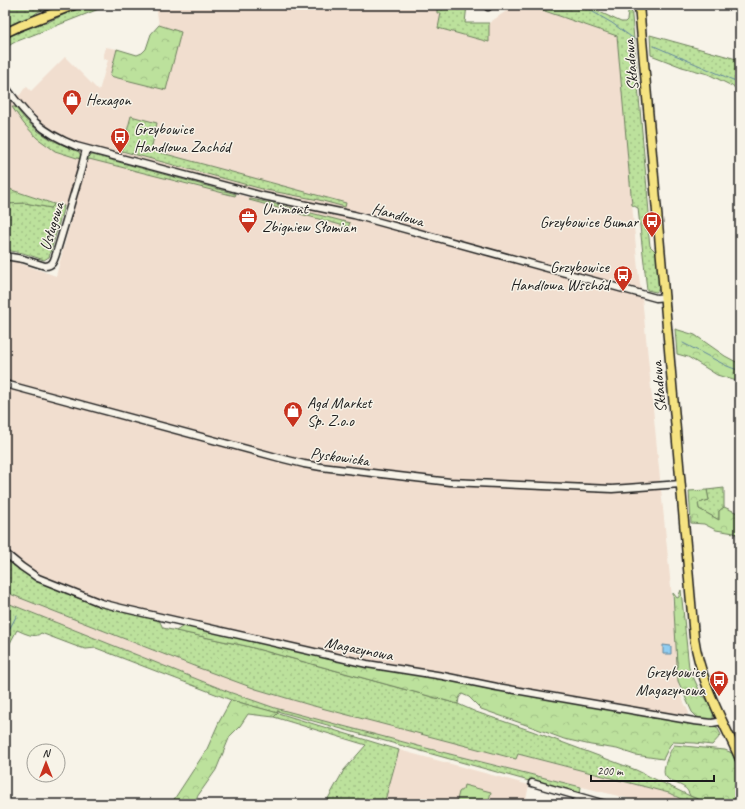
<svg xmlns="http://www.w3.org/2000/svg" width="745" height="809" font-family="Caveat,sans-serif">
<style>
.built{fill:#f1decf}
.grass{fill:url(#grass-dots);stroke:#6c7e5c}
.forest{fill:url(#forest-crowns);stroke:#6c7e5c}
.garden{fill:#bce19c;stroke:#6c7e5c}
.water{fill:#90cdf1;stroke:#62869c}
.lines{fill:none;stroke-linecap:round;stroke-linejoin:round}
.stream{stroke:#62869c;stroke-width:1}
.minor-casing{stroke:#1c1c1c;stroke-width:9}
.major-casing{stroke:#1c1c1c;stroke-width:11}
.minor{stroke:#f7f3e8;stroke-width:6}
.major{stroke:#f5e382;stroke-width:8}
.labels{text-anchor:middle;stroke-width:3;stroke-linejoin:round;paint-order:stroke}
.street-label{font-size:16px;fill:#1c1c1c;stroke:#f7f3e8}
.poi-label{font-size:16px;fill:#1c1c1c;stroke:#f7f3e8;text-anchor:start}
</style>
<defs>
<pattern id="grass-dots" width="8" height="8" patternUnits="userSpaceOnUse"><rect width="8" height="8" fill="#bce19c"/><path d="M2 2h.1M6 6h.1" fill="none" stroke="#a1c086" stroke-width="1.8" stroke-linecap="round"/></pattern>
<pattern id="forest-crowns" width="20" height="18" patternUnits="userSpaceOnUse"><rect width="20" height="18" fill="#bce19c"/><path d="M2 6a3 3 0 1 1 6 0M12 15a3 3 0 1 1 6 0" fill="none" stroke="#a1c086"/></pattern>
</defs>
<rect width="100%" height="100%" fill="#f7f3e8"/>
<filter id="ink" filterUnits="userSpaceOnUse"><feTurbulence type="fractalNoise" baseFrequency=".025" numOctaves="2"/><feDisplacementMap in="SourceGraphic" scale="8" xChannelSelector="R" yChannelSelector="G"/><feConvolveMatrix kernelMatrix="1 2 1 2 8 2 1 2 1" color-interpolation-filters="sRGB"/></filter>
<g filter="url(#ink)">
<path class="built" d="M156,5H437L441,13L439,28L489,42V23L515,5H519L539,9L617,36L634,226L638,270L641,290L633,289L79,145L54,134L34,118L15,96L20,95L24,89L27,87L31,91L65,57L99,91L108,60L103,58L106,47L117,49L110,76L181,32L159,25Z
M5,94L15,107L25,119L38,131L52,140L69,148L79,152L259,200L280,205L332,212L358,219L642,297L661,489L674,617L679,692L689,713L685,717L375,664L100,601L46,578L28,570L5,550V262L14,261L56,276L74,209L6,189H5Z
M5,592L199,668L256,689L310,705L516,759L517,754L669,793L681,799L711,804H650L332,724L275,708L229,692L5,602Z
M399,750L529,785L525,804H384Z"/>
<path class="grass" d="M5,5H57V6C48,10 36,9 32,18L5,31Z
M84,5H109L15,42L5,48V38L39,24L46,23Z
M437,5H467L465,23H489V42L438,28L441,13H437Z
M540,5H587L589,7L621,22H625L627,20L629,5H631L650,224L648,229L650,246L658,254L660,289L656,292L647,290L638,208L632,205L617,36L539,9Z
M650,35L740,60V90L708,74L682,67L651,55Z
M12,107H15L25,119L38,131L52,140L79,152L81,156L80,159L55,151L37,138L24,124Z
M131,116L157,123L151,150L346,203L345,207L319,200L266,190L122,151Z
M93,155L236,194L235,196L89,159L88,161L85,160L88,156Z
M251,199L280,205L350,223L348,227L249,200Z
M25,203L51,208L53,206L54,204L64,206L49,257L44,260L23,253L5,250V204Z
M724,488V507L719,511V520L699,509L698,503L709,500L707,490Z
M5,556L25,573L74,596L112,609L159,620L163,628L246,646L458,704L476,712L532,731L636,770L690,796L708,803L681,799L669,793L518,754L516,759L310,705L256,689L199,668L5,592Z
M5,602L229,692L275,708L426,748L581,787L580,793L531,779L529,781L277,711L278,713L399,750L384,804H325L344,770L366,745L274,717L277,713L231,700L96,648L86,649L78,647L41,633C35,639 24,633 17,630L10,643L8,640V617L5,609Z"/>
<path class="forest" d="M159,25L181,32L166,90L110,76L117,49L137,55L142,53L146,49L151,34Z
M6,188L54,204L53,206L51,208L25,203L5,204Z
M675,329L695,335L725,356L740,364V382L717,375L706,368L688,357L677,354Z
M707,490L709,500L698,503L699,509L719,520V511L724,507L740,514V536L734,533L716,530L704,524L691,523L689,491Z
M681,590L689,668L702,696L705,697C709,704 717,713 712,720L698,718L692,712L678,681L673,593L677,598L679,597V595Z
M5,609L8,617V640L10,643L5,651Z
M185,625L456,680L649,715L651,718L657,719L662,717L717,727L721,735L712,745L695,743L673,742L670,745L663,759L635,755L617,749L591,745L564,739L532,727L481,709L469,697L462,694L459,698L458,704L246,646L176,631Z
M231,700L278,713L274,717L248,714L240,726L230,736L216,770L192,804H171L207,749L219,722Z
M674,745L714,749L725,750L732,753C735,761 739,769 740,778C741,787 738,796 736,804H711L690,796C687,789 687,789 680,785C675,783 669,781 666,777C660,771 670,751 674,745Z"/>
<path class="garden" d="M464,785L491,792L488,804H456L459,792L463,789Z"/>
<path class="water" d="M663,645L671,646V654H663Z"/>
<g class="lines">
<path class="stream" d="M581,5L612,23L634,39
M654,46L740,83
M683,343L727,366L740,371
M5,637L17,615"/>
<g class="minor-casing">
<path id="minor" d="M488,5V7
M5,86C27,117 41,132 76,146L263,196L354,215L656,298L665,297
M5,256L23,259L45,266C53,266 54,260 56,254L81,170L86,149
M5,384L280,458L304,464L321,467L450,482L612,489L681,484
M5,553L22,567L38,578L101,603L121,608L367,664L443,676L497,687L694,721L712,723L723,721
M532,783L605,804
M574,804L577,796"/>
</g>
<g class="major-casing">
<path id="major" d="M639,5L694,637C700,681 722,719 740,759
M5,33L20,26L74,5"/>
</g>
<use href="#minor" class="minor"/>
<use href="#major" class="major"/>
</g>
</g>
<defs>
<g id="shop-pin" transform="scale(1)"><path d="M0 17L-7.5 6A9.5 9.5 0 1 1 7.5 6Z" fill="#c8321e" stroke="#f7f3e8"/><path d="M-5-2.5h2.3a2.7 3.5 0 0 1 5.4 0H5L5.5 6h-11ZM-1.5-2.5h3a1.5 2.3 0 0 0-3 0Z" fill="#fff"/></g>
<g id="bus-pin" transform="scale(1)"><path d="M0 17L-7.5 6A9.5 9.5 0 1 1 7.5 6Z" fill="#c8321e" stroke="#f7f3e8"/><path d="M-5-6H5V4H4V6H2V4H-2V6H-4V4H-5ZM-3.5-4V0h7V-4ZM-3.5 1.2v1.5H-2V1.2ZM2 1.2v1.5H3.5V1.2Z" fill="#fff"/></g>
<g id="office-pin" transform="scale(1)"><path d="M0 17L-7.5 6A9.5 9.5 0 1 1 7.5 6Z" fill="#c8321e" stroke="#f7f3e8"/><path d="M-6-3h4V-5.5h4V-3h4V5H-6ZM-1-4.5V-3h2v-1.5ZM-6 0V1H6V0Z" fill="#fff"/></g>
</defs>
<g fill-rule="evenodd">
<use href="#shop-pin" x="72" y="99"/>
<use href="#bus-pin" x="120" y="137"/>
<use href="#office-pin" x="248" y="217"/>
<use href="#bus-pin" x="652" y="221"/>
<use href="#bus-pin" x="623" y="275"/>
<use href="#shop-pin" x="293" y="411"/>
<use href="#bus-pin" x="719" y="680"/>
</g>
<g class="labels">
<g class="street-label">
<text transform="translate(630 65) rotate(-95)" y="6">Składowa</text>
<text transform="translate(398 214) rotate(15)" y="6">Handlowa</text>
<text transform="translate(51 226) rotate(-73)" y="6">Usługowa</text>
<text transform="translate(658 387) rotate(-95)" y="6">Składowa</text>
<text transform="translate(340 456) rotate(8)" y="6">Pyskowicka</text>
<text transform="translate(359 648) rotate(11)" y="6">Magazynowa</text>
</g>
<g class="poi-label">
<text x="86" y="105">Hexagon</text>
<text x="134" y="134">Grzybowice<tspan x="134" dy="18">Handlowa Zachód</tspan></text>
<text x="262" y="214">Unimont<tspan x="262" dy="18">Zbigniew Słomian</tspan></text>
<text x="638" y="227" text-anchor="end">Grzybowice Bumar</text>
<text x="609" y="272" text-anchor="end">Grzybowice<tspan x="609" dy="18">Handlowa Wschód</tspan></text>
<text x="307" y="408">Agd Market<tspan x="307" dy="18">Sp. Z.o.o</tspan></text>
<text x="705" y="677" text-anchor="end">Grzybowice<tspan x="705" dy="18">Magazynowa</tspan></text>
</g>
</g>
<rect width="745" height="809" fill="none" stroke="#f7f3e8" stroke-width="20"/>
<rect x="10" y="10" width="725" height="789" fill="none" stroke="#1c1c1c" stroke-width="1.5" filter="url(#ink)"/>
<g transform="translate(46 763)"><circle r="19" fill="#f7f3e8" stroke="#9f9d96"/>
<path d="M0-3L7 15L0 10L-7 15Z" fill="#c8321e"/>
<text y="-6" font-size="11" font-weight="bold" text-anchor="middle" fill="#1c1c1c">N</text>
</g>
<path d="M591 775v6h123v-6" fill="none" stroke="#1c1c1c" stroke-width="2"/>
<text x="597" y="775" font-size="12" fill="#1c1c1c" stroke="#f7f3e8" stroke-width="3" paint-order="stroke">200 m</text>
</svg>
